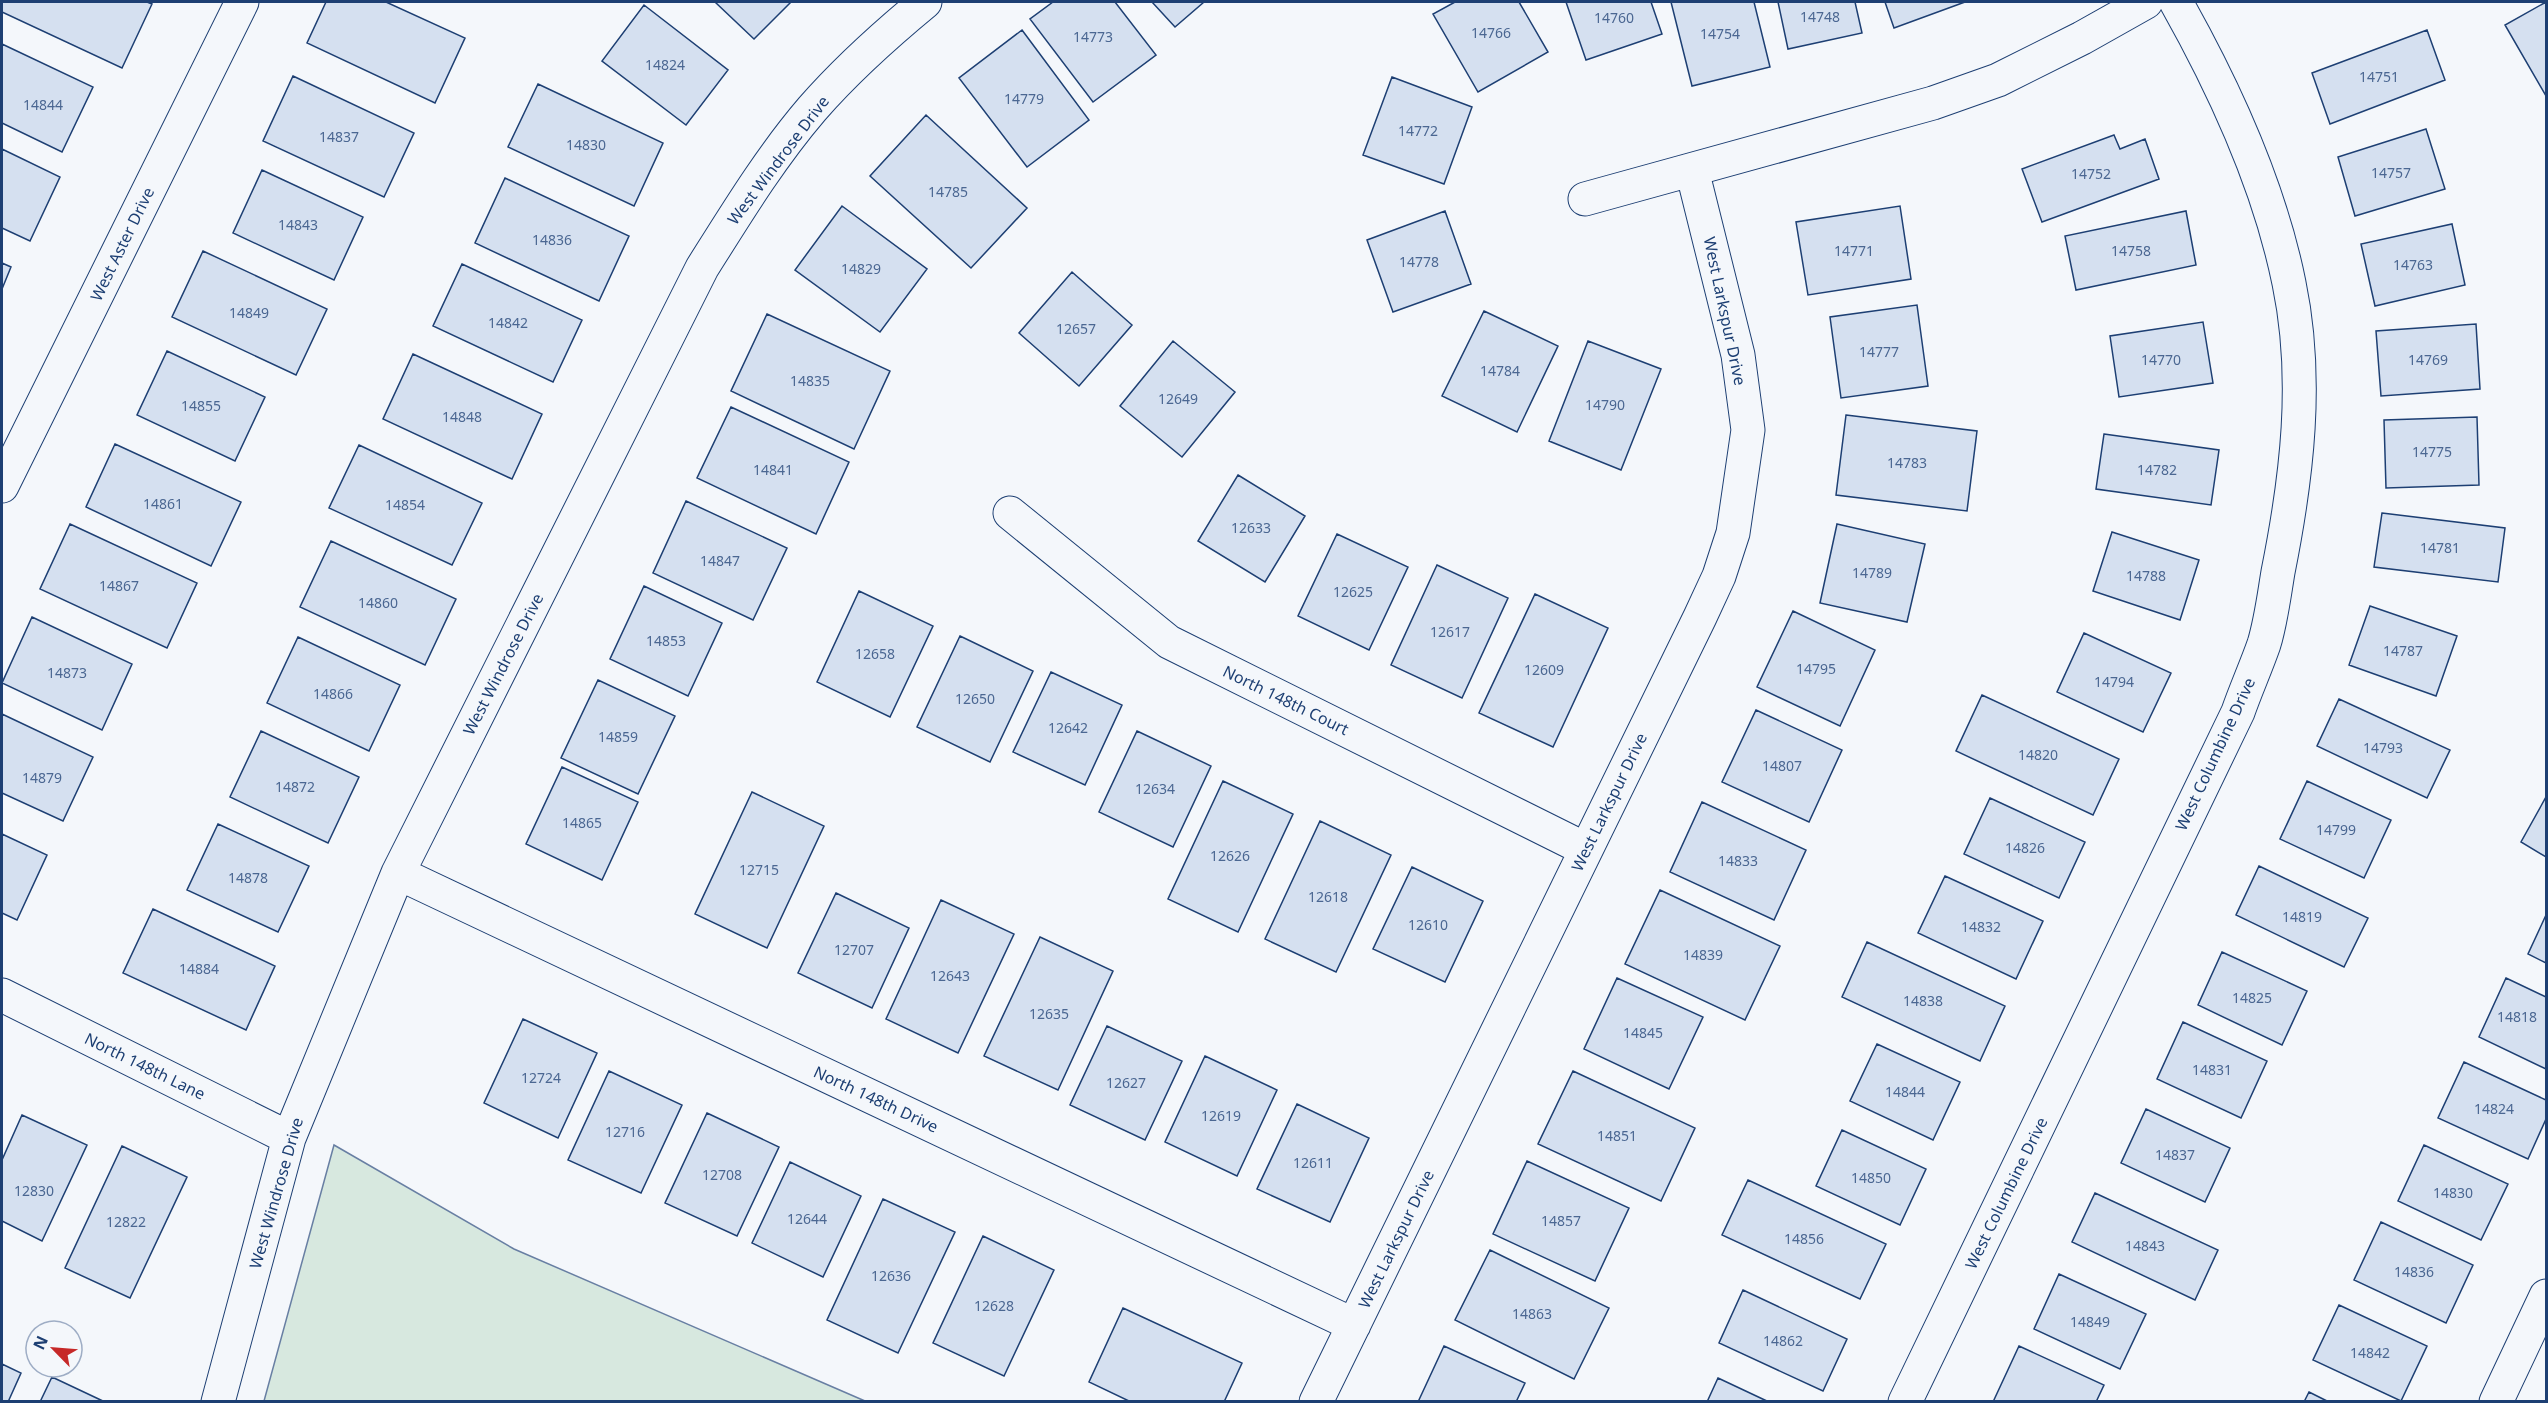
<svg xmlns="http://www.w3.org/2000/svg" width="2548" height="1403" font-family="'Noto Sans',sans-serif">
<style>
.green{fill:#d7e8df;stroke:#687fa3;stroke-width:1.5}
.building{fill:#d5e0f0;stroke:#1d3f73;stroke-width:1.5}
.lines{fill:none;stroke-linecap:round;stroke-linejoin:round}
.street-casing{stroke:#1d3f73;stroke-width:35}
.street{stroke:#f4f7fb;stroke-width:33}
.labels{text-anchor:middle;stroke-width:4.5;stroke-linejoin:round;paint-order:stroke}
.number-label{font-size:14px;fill:#4b6792}
.street-label{font-size:16px;fill:#1d3f73;stroke:#f4f7fb}
</style>
<rect width="100%" height="100%" fill="#f4f7fb"/>
<path class="green" d="M334,1145L514,1249L865,1401H264Z"/>
<path class="building" d="M2,2H147L152,4L122,68L2,12Z
M326,2H386L465,38L435,103L307,43Z
M715,2H791L754,39Z
M1053,2H1115L1156,55L1093,102L1030,19Z
M1152,2H1204L1175,27Z
M1455,2H1519L1548,52L1478,92L1433,14Z
M1566,2H1651L1662,34L1586,60Z
M1671,2H1754L1770,67L1692,86Z
M1778,2H1855L1862,33L1788,49Z
M1885,2H1965L1894,28Z
M2546,2V96L2505,25Z
M644,5L728,70L686,125L602,61Z
M1022,30L1089,120L1027,167L959,78Z
M2427,30L2445,80L2330,124L2312,73Z
M2,44L93,87L62,152L2,123Z
M293,76L414,133L384,197L263,141Z
M1392,77L1472,107L1444,184L1363,155Z
M538,84L663,143L634,206L508,147Z
M926,115L1027,208L971,268L870,176Z
M2426,129L2445,189L2355,216L2338,157Z
M2114,135L2120,149L2145,139L2159,179L2042,222L2022,169Z
M2,149L60,177L30,241L2,228Z
M262,170L363,217L334,280L233,233Z
M505,178L629,236L599,301L475,243Z
M842,206L927,269L880,332L795,270Z
M1900,206L1911,279L1808,295L1796,222Z
M1445,211L1471,284L1393,312L1367,240Z
M2186,211L2196,265L2076,290L2065,236Z
M2452,224L2465,285L2375,306L2361,244Z
M203,251L327,309L296,375L172,317Z
M2,263L11,267L2,289Z
M462,264L582,320L553,382L433,326Z
M1072,272L1132,325L1079,386L1019,333Z
M1917,305L1928,386L1841,398L1830,317Z
M1484,311L1558,346L1517,432L1442,396Z
M767,314L890,371L854,449L731,391Z
M2203,322L2213,383L2119,397L2110,336Z
M2476,324L2480,389L2381,396L2376,331Z
M1173,341L1235,392L1182,457L1120,406Z
M1588,341L1661,369L1621,470L1549,441Z
M167,351L265,397L235,461L137,415Z
M413,354L542,414L512,479L383,419Z
M731,407L849,462L816,534L697,478Z
M1846,415L1977,431L1967,511L1836,495Z
M2477,417L2479,485L2386,488L2384,420Z
M2104,434L2219,450L2211,505L2096,489Z
M115,444L241,502L211,566L86,507Z
M359,445L482,503L452,565L329,508Z
M1238,475L1305,516L1265,582L1198,541Z
M686,501L787,548L753,620L653,573Z
M2382,513L2505,528L2498,582L2374,567Z
M70,524L197,583L167,648L40,589Z
M1837,524L1925,544L1907,622L1820,603Z
M2112,532L2199,560L2180,620L2093,591Z
M1337,534L1408,567L1369,650L1298,616Z
M331,541L456,599L425,665L300,607Z
M1437,565L1508,598L1462,698L1391,665Z
M644,586L722,623L688,696L610,659Z
M859,591L933,626L890,717L817,682Z
M1535,594L1608,628L1553,747L1479,713Z
M2370,606L2457,636L2436,696L2349,665Z
M1793,611L1875,650L1840,726L1757,687Z
M32,617L132,664L102,730L2,683Z
M2084,633L2171,673L2143,732L2057,692Z
M960,636L1033,671L990,762L917,727Z
M298,637L400,685L369,751L267,703Z
M1051,672L1122,705L1085,785L1013,752Z
M598,680L675,716L638,794L561,758Z
M1982,695L2119,759L2093,815L1956,751Z
M2339,699L2450,750L2427,798L2317,746Z
M1756,710L1842,750L1809,822L1722,782Z
M2,714L93,757L63,821L2,793Z
M261,731L359,777L328,843L230,797Z
M1137,731L1211,766L1173,847L1099,812Z
M562,767L638,802L602,880L526,844Z
M1223,781L1293,814L1238,932L1168,899Z
M2307,781L2391,820L2364,878L2280,839Z
M752,792L824,826L767,948L695,914Z
M2546,797V857L2521,842Z
M1990,798L2085,842L2059,898L1964,854Z
M1702,802L1806,850L1774,920L1670,872Z
M1320,821L1391,855L1336,972L1265,939Z
M218,824L309,866L278,932L187,890Z
M2,834L47,855L17,920L2,913Z
M2259,866L2368,918L2344,967L2236,915Z
M1412,867L1483,901L1445,982L1373,949Z
M1945,876L2043,921L2016,979L1918,933Z
M1660,890L1780,946L1745,1020L1625,964Z
M836,893L909,928L872,1008L798,973Z
M941,900L1014,934L958,1053L886,1019Z
M153,909L275,966L246,1030L123,973Z
M2546,915V963L2528,954Z
M1040,937L1113,971L1058,1090L984,1056Z
M1867,942L2005,1006L1980,1061L1842,997Z
M2222,952L2307,991L2282,1045L2198,1005Z
M1617,978L1703,1017L1669,1089L1584,1049Z
M2506,978L2546,997V1069L2479,1037Z
M523,1019L597,1053L558,1138L484,1103Z
M2183,1022L2267,1061L2241,1118L2157,1079Z
M1107,1026L1182,1061L1145,1140L1070,1105Z
M1877,1044L1960,1082L1933,1140L1850,1101Z
M1205,1056L1277,1090L1237,1176L1165,1142Z
M2464,1062L2546,1100V1119L2528,1159L2438,1118Z
M609,1071L682,1105L641,1193L568,1160Z
M1573,1071L1695,1128L1661,1201L1538,1144Z
M1297,1104L1369,1138L1330,1222L1257,1189Z
M2146,1109L2230,1148L2205,1202L2121,1163Z
M707,1113L779,1147L737,1236L665,1203Z
M22,1115L87,1145L42,1241L2,1221V1160Z
M1842,1130L1926,1169L1900,1225L1816,1186Z
M2424,1145L2508,1184L2481,1240L2398,1201Z
M122,1146L187,1177L130,1298L65,1268Z
M1527,1161L1629,1208L1595,1281L1493,1234Z
M790,1162L861,1196L823,1277L752,1243Z
M1748,1180L1886,1244L1860,1299L1722,1235Z
M2095,1193L2218,1250L2195,1300L2072,1242Z
M883,1199L955,1232L898,1353L827,1320Z
M2381,1222L2473,1265L2446,1323L2354,1280Z
M983,1236L1054,1270L1004,1376L933,1343Z
M1490,1250L1609,1308L1574,1379L1455,1320Z
M2059,1274L2146,1314L2120,1369L2034,1329Z
M1743,1290L1847,1339L1823,1391L1719,1343Z
M2339,1305L2427,1346L2401,1401L2313,1360Z
M1123,1308L1242,1363L1224,1402H1131L1089,1382Z
M1444,1346L1525,1383L1516,1402H1418Z
M2019,1346L2104,1385L2096,1402H1993Z
M2,1364L21,1373L8,1402H2Z
M52,1377L105,1402H40Z
M1718,1378L1769,1402H1707Z
M2309,1392L2329,1402H2304Z"/>
<g class="lines">
<g class="street-casing">
<path id="street" d="M1585,199L1933,103L1998,80L2082,38L2146,2
M2,486L242,2
M1010,513L1169,642L1585,849
M398,873L1354,1325
M2,995L289,1138
M218,1402L289,1138L398,873L702,268C736,214 770,158 812,109C846,70 885,35 925,2
M1316,1402L1700,617L1719,576L1733,533L1748,430L1738,355L1692,170
M1905,1402L2238,712C2246,689 2256,667 2264,644C2271,621 2274,596 2278,572C2297,477 2309,379 2289,283C2269,184 2225,89 2176,2
M2496,1402L2546,1296"/>
</g>
<use href="#street" class="street"/>
</g>
<g class="labels">
<g class="number-label">
<text x="1820" y="22">14748</text>
<text x="1614" y="23">14760</text>
<text x="1491" y="38">14766</text>
<text x="1720" y="39">14754</text>
<text x="1093" y="42">14773</text>
<text x="665" y="70">14824</text>
<text x="2379" y="82">14751</text>
<text x="1024" y="104">14779</text>
<text x="43" y="110">14844</text>
<text x="1418" y="136">14772</text>
<text x="339" y="142">14837</text>
<text x="586" y="150">14830</text>
<text x="2391" y="178">14757</text>
<text x="2091" y="179">14752</text>
<text x="948" y="197">14785</text>
<text x="298" y="230">14843</text>
<text x="552" y="245">14836</text>
<text x="1854" y="256">14771</text>
<text x="2131" y="256">14758</text>
<text x="1419" y="267">14778</text>
<text x="2413" y="270">14763</text>
<text x="861" y="274">14829</text>
<text x="249" y="318">14849</text>
<text x="508" y="328">14842</text>
<text x="1076" y="334">12657</text>
<text x="1879" y="357">14777</text>
<text x="2161" y="365">14770</text>
<text x="2428" y="365">14769</text>
<text x="1500" y="376">14784</text>
<text x="810" y="386">14835</text>
<text x="1178" y="404">12649</text>
<text x="1605" y="410">14790</text>
<text x="201" y="411">14855</text>
<text x="462" y="422">14848</text>
<text x="2432" y="457">14775</text>
<text x="1907" y="468">14783</text>
<text x="773" y="475">14841</text>
<text x="2157" y="475">14782</text>
<text x="163" y="509">14861</text>
<text x="405" y="510">14854</text>
<text x="1251" y="533">12633</text>
<text x="2440" y="553">14781</text>
<text x="720" y="566">14847</text>
<text x="1872" y="578">14789</text>
<text x="2146" y="581">14788</text>
<text x="119" y="591">14867</text>
<text x="1353" y="597">12625</text>
<text x="378" y="608">14860</text>
<text x="1450" y="637">12617</text>
<text x="666" y="646">14853</text>
<text x="2403" y="656">14787</text>
<text x="875" y="659">12658</text>
<text x="1816" y="674">14795</text>
<text x="1544" y="675">12609</text>
<text x="67" y="678">14873</text>
<text x="2114" y="687">14794</text>
<text x="333" y="699">14866</text>
<text x="975" y="704">12650</text>
<text x="1068" y="733">12642</text>
<text x="618" y="742">14859</text>
<text x="2383" y="753">14793</text>
<text x="2038" y="760">14820</text>
<text x="1782" y="771">14807</text>
<text x="42" y="783">14879</text>
<text x="295" y="792">14872</text>
<text x="1155" y="794">12634</text>
<text x="582" y="828">14865</text>
<text x="2336" y="835">14799</text>
<text x="2025" y="853">14826</text>
<text x="1230" y="861">12626</text>
<text x="1738" y="866">14833</text>
<text x="759" y="875">12715</text>
<text x="248" y="883">14878</text>
<text x="1328" y="902">12618</text>
<text x="2302" y="922">14819</text>
<text x="1428" y="930">12610</text>
<text x="1981" y="932">14832</text>
<text x="854" y="955">12707</text>
<text x="1703" y="960">14839</text>
<text x="199" y="974">14884</text>
<text x="950" y="981">12643</text>
<text x="2252" y="1003">14825</text>
<text x="1923" y="1006">14838</text>
<text x="1049" y="1019">12635</text>
<text x="2517" y="1022">14818</text>
<text x="1643" y="1038">14845</text>
<text x="2212" y="1075">14831</text>
<text x="541" y="1083">12724</text>
<text x="1126" y="1088">12627</text>
<text x="1905" y="1097">14844</text>
<text x="2494" y="1114">14824</text>
<text x="1221" y="1121">12619</text>
<text x="625" y="1137">12716</text>
<text x="1617" y="1141">14851</text>
<text x="2175" y="1160">14837</text>
<text x="1313" y="1168">12611</text>
<text x="722" y="1180">12708</text>
<text x="1871" y="1183">14850</text>
<text x="34" y="1196">12830</text>
<text x="2453" y="1198">14830</text>
<text x="807" y="1224">12644</text>
<text x="1561" y="1226">14857</text>
<text x="126" y="1227">12822</text>
<text x="1804" y="1244">14856</text>
<text x="2145" y="1251">14843</text>
<text x="2414" y="1277">14836</text>
<text x="891" y="1281">12636</text>
<text x="994" y="1311">12628</text>
<text x="1532" y="1319">14863</text>
<text x="2090" y="1327">14849</text>
<text x="1783" y="1346">14862</text>
<text x="2370" y="1358">14842</text>
</g>
<g class="street-label">
<text transform="translate(778 160) rotate(-53)" y="6">West Windrose Drive</text>
<text transform="translate(122 244) rotate(-64)" y="6">West Aster Drive</text>
<text transform="translate(1725 311) rotate(78)" y="6">West Larkspur Drive</text>
<text transform="translate(503 664) rotate(-63)" y="6">West Windrose Drive</text>
<text transform="translate(1286 700) rotate(26)" y="6">North 148th Court</text>
<text transform="translate(2215 754) rotate(-65)" y="6">West Columbine Drive</text>
<text transform="translate(1609 802) rotate(-64)" y="6">West Larkspur Drive</text>
<text transform="translate(145 1066) rotate(26)" y="6">North 148th Lane</text>
<text transform="translate(876 1099) rotate(25)" y="6">North 148th Drive</text>
<text transform="translate(276 1193) rotate(-74)" y="6">West Windrose Drive</text>
<text transform="translate(2006 1193) rotate(-64)" y="6">West Columbine Drive</text>
<text transform="translate(1396 1239) rotate(-64)" y="6">West Larkspur Drive</text>
</g>
</g>
<rect width="2548" height="1403" fill="none" stroke="#1d3f73" stroke-width="6"/>
<g transform="translate(54 1349) rotate(295)"><circle r="28" fill="#f4f7fb" stroke="#9eadc5" stroke-width="1.5"/>
<path d="M0-4.5L10 22L0 15L-10 22Z" fill="#c62828"/>
<text y="-9" font-size="16" font-weight="bold" text-anchor="middle" fill="#1d3f73">N</text>
</g>
</svg>
